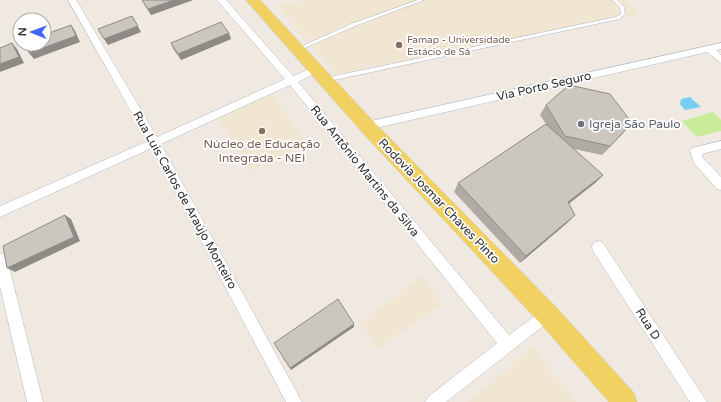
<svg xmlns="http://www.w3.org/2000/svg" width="721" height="402" font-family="'Varela Round',sans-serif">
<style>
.education{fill:#f0e6d1}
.pitch{fill:#c9ec9a}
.water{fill:#75cff0}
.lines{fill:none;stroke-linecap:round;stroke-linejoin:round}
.service-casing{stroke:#b4b7c1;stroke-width:1}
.minor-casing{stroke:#b4b7c1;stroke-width:1}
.primary-casing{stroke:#c9c9c9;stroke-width:1}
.service{fill:#fff;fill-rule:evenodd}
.minor{fill:#fff;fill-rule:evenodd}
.primary{fill:#f2d163;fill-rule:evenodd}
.wall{fill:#afaba4}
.shaded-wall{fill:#8e8b86}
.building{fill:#cbc7bf;stroke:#8e8b86}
.education-dot{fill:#8d6e63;stroke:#fff;stroke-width:1.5}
.worship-dot{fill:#6b7280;stroke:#fff;stroke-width:1.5}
.labels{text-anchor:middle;stroke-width:3.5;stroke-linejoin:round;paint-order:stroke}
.far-education-label{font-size:10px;fill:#785e54;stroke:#fff;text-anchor:start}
.street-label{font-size:12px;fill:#2e2e2e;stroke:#fff}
.worship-label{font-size:12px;fill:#5b616d;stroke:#fff;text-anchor:start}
.education-label{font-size:12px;fill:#785e54;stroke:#fff}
</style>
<rect width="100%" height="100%" fill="#efe9e1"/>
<path class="education" d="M308,0H625L640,15L335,74L278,5Z
M271,92L307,144L250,171L218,118Z
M421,276L443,303L378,349L360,324Z
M532,347L577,402H468Z"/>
<path class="pitch" d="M713,112L721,120V131L696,137L682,121Z"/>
<path class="water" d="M690,97L701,107L685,110L680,104L681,99Z"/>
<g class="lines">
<g class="service-casing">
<path id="service" d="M418,0H424L355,26L300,50H296V49L351,24Z
M612,0H617L624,7L625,14L619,19L325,82L323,80L325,78L616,17L621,14L620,7Z"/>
</g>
<g class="minor-casing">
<path id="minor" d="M68,0H76L157,137L285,79L217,0H226L293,76L312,68H318L320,70L318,72L298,82L509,335L547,307L552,309L554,314L552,319L446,402H425L428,397L497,343L290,85L161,144L302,402H286L152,148L0,217V206L148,141Z
M721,43V49L716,50L721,55V63L707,52L367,130L362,126L367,122Z
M721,141V149L702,154L703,158L721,177V190L717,189L694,163L690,151L692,148Z
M598,241L603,243L707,402H690L593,251L592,247L593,243Z
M0,253L5,255L7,259L43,402H27L0,287Z"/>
</g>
<g class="primary-casing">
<path id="primary" d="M246,0H260L373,121L555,306L634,393L637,402H609L539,322L361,131Z"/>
</g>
<use href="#service" class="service"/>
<use href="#minor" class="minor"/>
<use href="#primary" class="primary"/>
</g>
<path class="wall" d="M142,0H193L151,15L145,6Z
M231,39L181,60L173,49L171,43Z
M546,105L623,133L602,155L574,149L603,175L595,183L569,204L567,223L520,263L454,192L458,183L546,124L540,115Z"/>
<path class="shaded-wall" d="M174,0H193L151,15L148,9Z
M132,16L141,32L108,45L104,39Z
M71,25L75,31L80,42L34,59L29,53Z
M229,33L231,39L181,60L178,54Z
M12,43L17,49L24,63L0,72V64Z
M632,123L623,133L602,155L610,146Z
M603,175L595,183L560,210L568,202Z
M65,215L71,219L80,241L15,272L7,268Z
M575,215L567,223L520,263L526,256Z
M354,324V327L291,370L290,368Z"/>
<path class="building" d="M142,0H174L148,9Z
M132,16L138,26L104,39L98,29Z
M221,22L229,33L178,54L171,43Z
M71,25L76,36L29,53L25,44H44V35Z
M12,43L19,57L0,64V48Z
M569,85L610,94L632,123L610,146L565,136L546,105Z
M546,124L603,175L568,202L575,215L526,256L458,183Z
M65,215L74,237L7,268L3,246Z
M338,299L354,324L290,368L274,343Z"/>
<g class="education-dot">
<circle cx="399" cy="45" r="4"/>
<circle cx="262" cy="131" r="4"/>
</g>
<circle class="worship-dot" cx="581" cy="124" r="4"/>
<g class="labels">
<g class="far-education-label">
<text x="407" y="43">Famap - Universidade<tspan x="407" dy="12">Estácio de Sá</tspan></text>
</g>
<g class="street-label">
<text transform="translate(544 86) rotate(-13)" y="4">Via Porto Seguro</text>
<text transform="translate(365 171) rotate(51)" y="4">Rua Antônio Martins da Silva</text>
<text transform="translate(185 200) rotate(61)" y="4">Rua Luis Carlos de Araújo Monteiro</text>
<text transform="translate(439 201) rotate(46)" y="4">Rodovia Josmar Chaves Pinto</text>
<text transform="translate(648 324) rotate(57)" y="4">Rua D</text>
</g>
<g class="worship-label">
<text x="589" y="128">Igreja São Paulo</text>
</g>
<g class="education-label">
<text x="262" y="148">Núcleo de Educação<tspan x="262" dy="14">Integrada - NEI</tspan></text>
</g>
</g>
<g transform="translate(32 32) rotate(271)"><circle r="19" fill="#ffffff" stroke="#ababab"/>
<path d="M0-3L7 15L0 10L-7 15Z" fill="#4264fb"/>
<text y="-6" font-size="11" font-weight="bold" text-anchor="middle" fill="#2e2e2e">N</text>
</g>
</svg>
